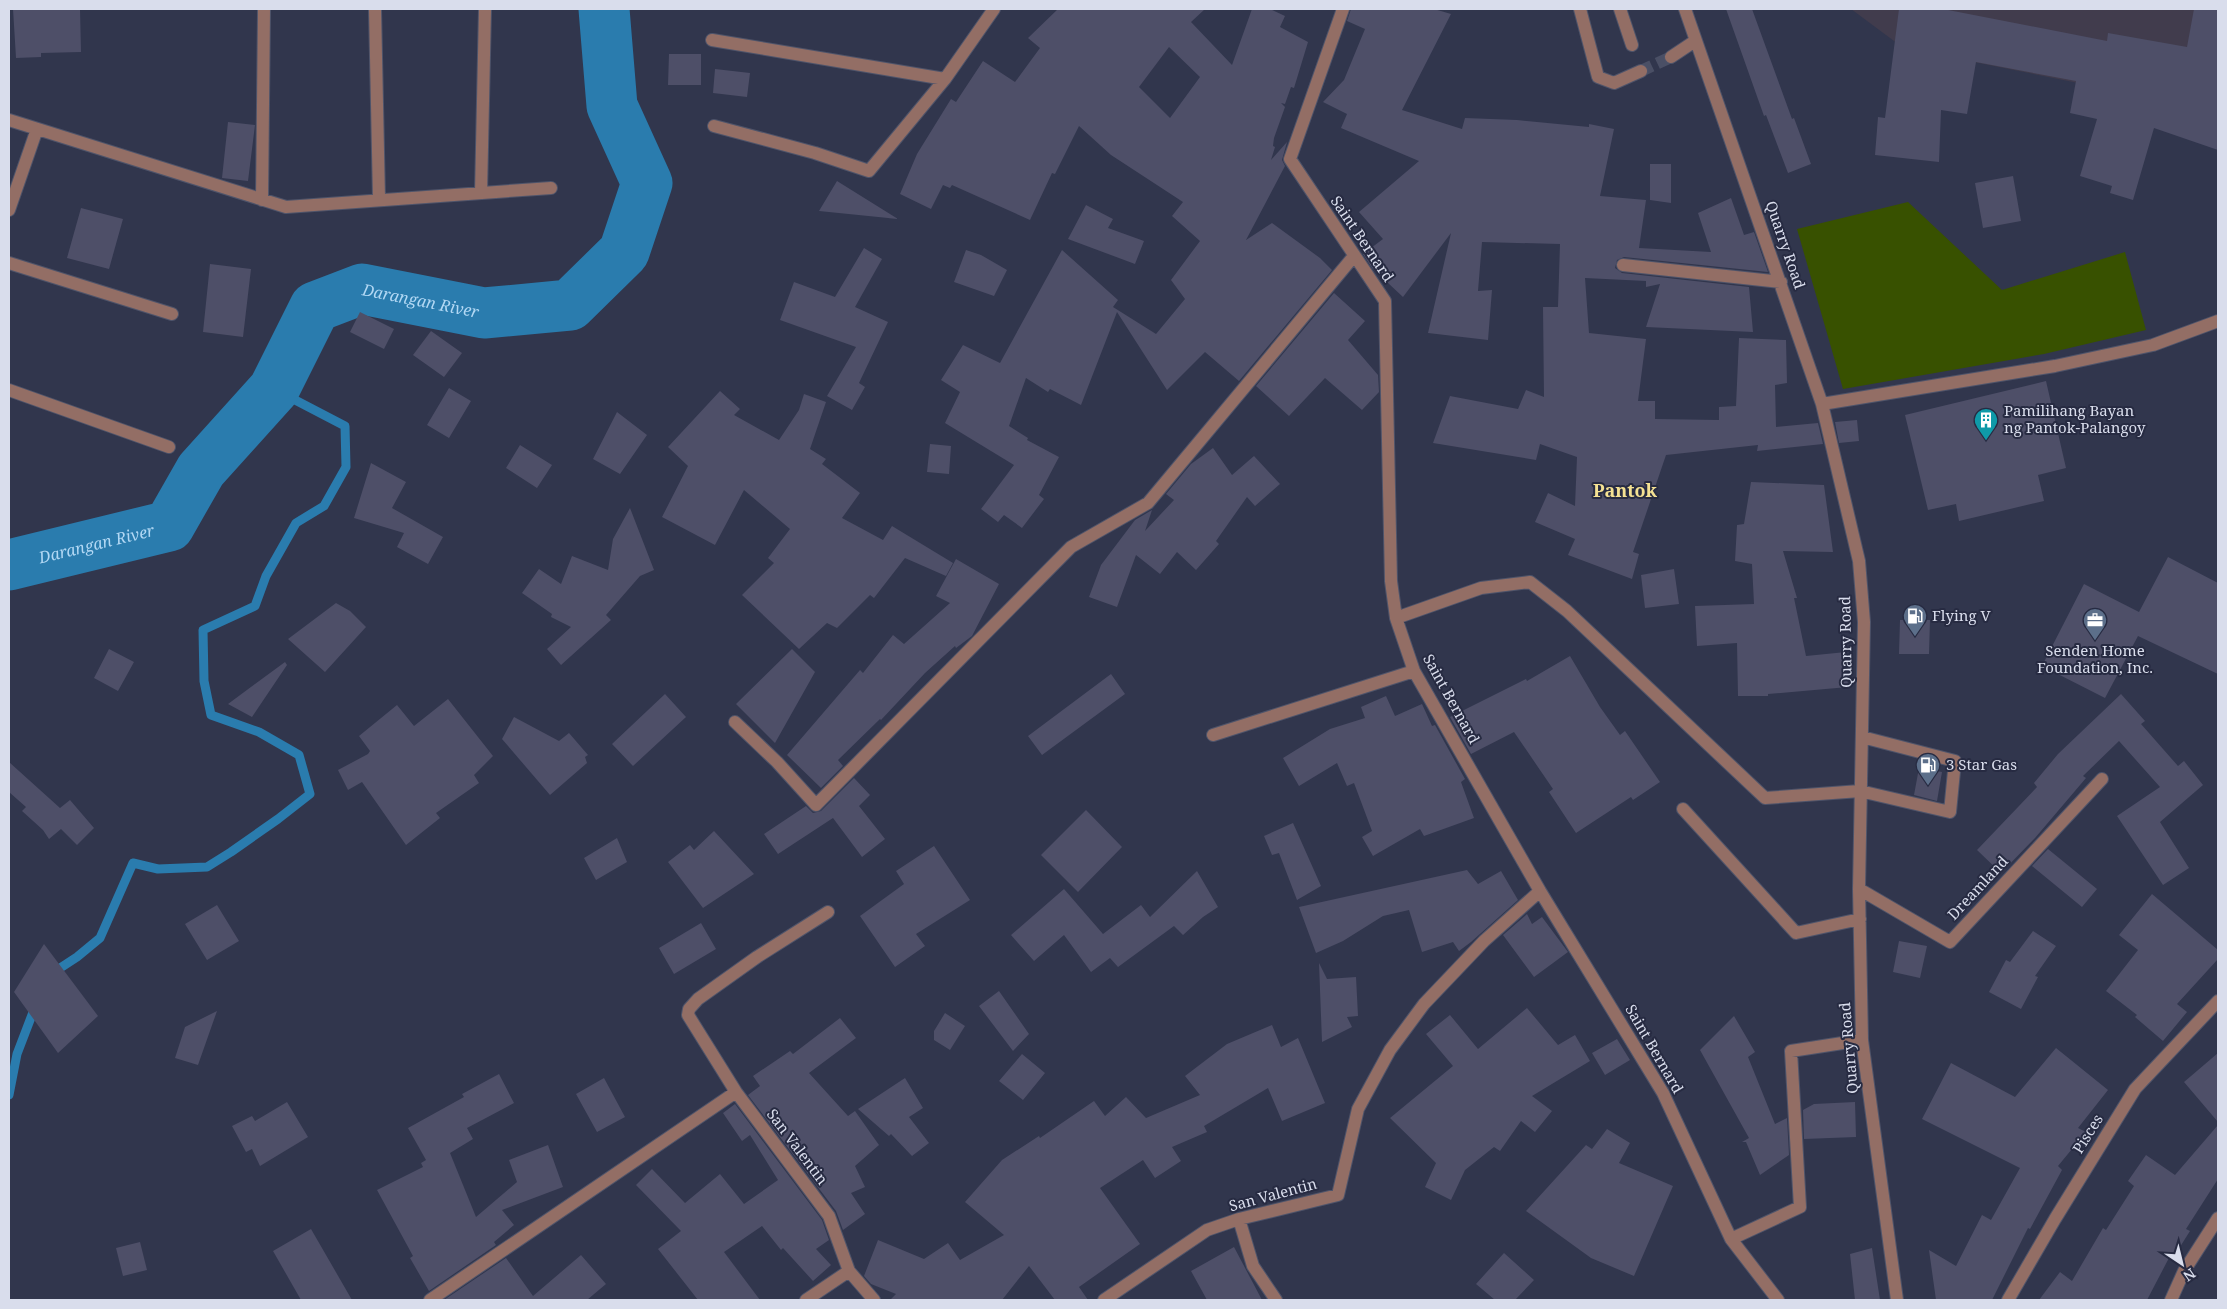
<svg xmlns="http://www.w3.org/2000/svg" width="2227" height="1309" font-family="'Noto Serif',serif">
<style>
.education{fill:#413c4d}
.green{fill:#385100}
.lines{fill:none;stroke-linecap:round;stroke-linejoin:round}
.stream{stroke:#2a7cae;stroke-width:9}
.river{stroke:#2a7cae;stroke-width:51}
.building{fill:#4e4f68;fill-rule:evenodd}
.minor-tunnel{stroke:#4a4f65;stroke-width:12;stroke-dasharray:12 6;stroke-linecap:butt}
.minor-casing{stroke:#4f546a;stroke-width:14}
.minor{stroke:#936e65;stroke-width:12}
.labels{text-anchor:middle;stroke-width:4;stroke-linejoin:round;paint-order:stroke}
.street-label{font-size:15px;fill:#d9ddec;stroke:#272b42}
.poi-label{font-size:15px;fill:#d9ddec;stroke:#272b42;text-anchor:start}
.water-label{font-size:16px;font-style:italic;fill:#b2d8f4;stroke:#272b42}
.quarter-label{font-size:18px;font-weight:bold;fill:#f4e193;stroke:#272b42}
</style>
<rect width="100%" height="100%" fill="#31364d"/>
<path class="education" d="M1851,9H2218V111L1909,49L1894,41Z"/>
<path class="green" d="M1908,202L2002,290L2125,252L2146,330L2044,354L1843,389L1797,229Z"/>
<g class="lines">
<path class="stream" d="M51,974L77,957L100,938L133,863L158,869L207,867L231,852L278,819L310,794L299,755L259,732L211,715L204,681L203,630L255,606L266,576L296,523L324,506L346,467L345,426L274,389
M9,1095L17,1054L35,1007"/>
<path class="river" id="s1" d="M9,565L169,526L201,470L274,389L315,307L362,289L484,313L570,305L624,252L647,183L612,106L604,9"/>
</g>
<path class="building" d="M13,9H80L81,52L41,53V57L16,58Z
M1058,9H1205L1191,22L1232,65L1252,9H1270L1285,16L1280,27L1308,42L1294,88L1291,87L1285,104L1281,103L1285,107L1274,138L1273,146L1275,147L1271,160L1287,142L1282,160L1285,166L1246,240L1272,223L1320,258L1332,270L1239,381L1205,352L1167,390L1117,312L1081,405L1050,389L1048,392L1026,378L1009,426L1028,438L1027,440L1059,457L1039,495L1044,499L1022,528L1004,515L998,522L981,509L1014,465L945,423L960,392L941,380L963,345L1000,363L1062,250L1118,300L1113,307L1156,334L1185,299L1171,280L1200,241L1172,216L1183,202L1111,155L1079,126L1055,174L1052,173L1030,220L952,185L950,188L943,185L931,209L900,194L917,154L951,99L956,102L983,61L1015,82L1040,48L1028,38ZM1169,47L1200,77L1170,118L1139,87Z
M1351,9H1434L1451,14L1402,110L1462,129L1465,118L1517,120L1589,127V124L1614,129L1600,196L1646,200L1639,248L1711,252L1698,213L1731,198L1744,235L1754,232L1768,272L1624,257L1617,260L1615,268L1622,273L1749,287L1753,332L1646,327L1660,284L1646,287V281L1585,278L1589,333L1646,339L1638,401H1655V419L1719,420V407L1736,406L1739,338L1786,340L1787,383L1775,385L1776,427L1818,423L1823,444L1757,451L1758,445L1666,455L1633,552L1639,554L1632,579L1568,555L1575,539L1535,522L1548,493L1575,506L1577,457L1540,444L1536,460L1433,443L1450,396L1518,409L1526,390L1544,397L1543,307H1558L1560,244L1482,242L1478,291L1492,290L1488,340L1428,333L1451,233L1403,297L1372,268L1363,254L1383,239L1359,212L1419,161L1341,128L1347,114L1323,102L1344,80L1365,29L1347,21Z
M1726,9H1752L1792,119L1794,118L1811,164L1788,173L1766,115L1764,116Z
M1899,9H1943L2107,41L2108,33L2187,47L2194,9H2218V150L2154,128L2133,200L2110,193L2112,186L2080,176L2097,119L2070,113L2076,81L1976,62L1967,114L1941,110L1939,162L1875,155L1878,117L1885,118Z
M669,54H701V85H668Z
M715,69L750,73L747,97L713,93Z
M228,122L255,125L248,181L222,178Z
M1650,164H1671V203L1650,200Z
M2013,176L2021,221L1983,228L1975,183Z
M837,181L898,219L819,211Z
M1086,205L1113,219L1108,228L1144,241L1135,264L1068,239Z
M81,208L123,219L109,269L67,258Z
M864,248L882,259L855,307L888,322L859,383L865,387L852,410L827,396L856,347L780,320L794,282L835,297Z
M966,250L981,255L1007,270L994,296L954,282Z
M210,264L251,269L243,337L203,332Z
M1334,293L1365,321L1348,340L1378,375L1379,392L1362,410L1325,378L1289,416L1256,386Z
M360,312L394,329L384,349L350,332Z
M431,331L462,353L444,377L413,355Z
M2046,381L2066,468L2038,475L2044,501L1959,521L1956,504L1928,510L1905,415Z
M449,388L471,401L449,438L427,425Z
M720,391L740,409L734,415L779,440L799,410L804,394L826,402L810,449L826,459L822,464L860,493L842,518L883,540L892,526L953,563L946,576L905,558L874,598L870,595L837,628L827,623L799,649L742,595L774,563L768,558L790,529L744,490L715,545L662,517L688,466L668,447Z
M617,412L647,435L620,474L593,459Z
M1857,420L1859,441L1839,443L1835,422Z
M930,444L951,446L949,474L927,472Z
M520,445L552,465L537,488L506,468Z
M1213,448L1232,475L1254,456L1280,484L1255,506L1247,497L1216,541L1219,544L1196,570L1177,552L1160,574L1136,555L1117,607L1089,597L1101,565L1135,520L1152,510L1145,531L1174,500L1166,494L1191,464Z
M371,463L406,482L392,508L443,537L428,564L397,547L404,533L354,518Z
M1751,482L1824,485L1833,552L1783,551L1797,598H1794L1806,656L1846,652L1848,687L1768,694V696H1738L1737,643L1697,646L1695,606L1754,604L1752,564L1735,561L1737,525L1744,524Z
M630,508L654,570L640,576L606,615L611,620L561,665L547,649L571,627L551,617L552,614L522,593L539,569L561,584L572,556L608,570L613,539Z
M2168,557L2218,583V674L2138,636L2105,698L2042,666L2084,584L2139,612Z
M956,559L999,584L972,636L956,648L955,646L925,673L881,720L880,719L838,760L843,766L821,788L787,755L860,670L863,673L893,635L904,644L950,603L936,596Z
M1674,569L1679,604L1645,608L1641,575Z
M336,603L350,611L366,627L325,672L288,639Z
M1900,620H1930L1929,654H1899Z
M109,649L134,662L118,691L94,678Z
M792,649L815,672L775,743L736,704Z
M1570,656L1600,707L1620,735L1625,731L1660,782L1633,800L1631,797L1576,833L1549,792L1553,789L1514,732L1471,754L1450,717L1526,679L1527,681Z
M285,662L287,665L252,717L228,704Z
M1111,674L1125,694L1042,755L1028,736Z
M665,694L686,717L633,766L612,744Z
M2121,694L2145,721L2141,724L2178,766L2184,761L2203,785L2160,822L2189,868L2163,885L2117,816L2160,787L2119,741L2083,776L2086,778L2035,838L2001,873L1977,850L2037,787L2034,783L2058,754Z
M1386,696L1395,716L1422,704L1432,726L1435,725L1465,779L1461,782L1474,818L1424,836L1420,829L1373,856L1362,837L1372,831L1354,783L1347,786L1337,763L1299,786L1283,758L1330,729L1365,718L1361,707Z
M448,699L493,756L474,775L479,783L436,813L440,818L406,845L362,782L348,790L338,770L368,754L370,751L359,736L397,705L414,726Z
M514,717L559,741L569,733L588,755L585,757L587,763L550,795L502,739Z
M9,762L60,808L70,800L94,828L77,845L61,829L49,839L43,830L22,811L26,807L9,792Z
M1919,768L1942,772L1937,801L1914,795Z
M854,778L870,795L859,806L885,839L862,857L833,818L778,854L764,834L806,806L813,813L821,811Z
M1086,810L1122,847L1078,892L1041,855Z
M1293,823L1321,886L1297,900L1279,853L1272,855L1264,836Z
M714,831L754,874L703,908L668,862L690,845L694,850Z
M617,838L627,862L596,880L584,858Z
M934,846L970,900L916,934L925,946L895,967L860,916L904,884L896,871Z
M2048,849L2097,889L2082,907L2032,866Z
M1467,870L1478,884L1501,871L1518,900L1471,942L1459,951L1453,942L1422,952L1409,910L1383,916L1343,941L1316,953L1299,907Z
M1197,871L1218,907L1203,917L1183,935L1174,926L1118,967L1110,958L1091,972L1064,935L1034,961L1011,935L1064,889L1103,934L1141,905L1150,917Z
M2152,894L2218,950V959L2177,1004L2187,1012L2163,1041L2135,1017L2137,1015L2106,991L2138,950L2119,935Z
M217,905L239,941L207,960L185,924Z
M1527,914L1532,924L1542,917L1568,952L1534,977L1503,935Z
M701,923L716,949L674,974L659,948Z
M2033,931L2056,946L2035,976L2038,977L2021,1009L1989,992L2006,960L2010,962Z
M1899,941L1927,946L1920,978L1893,972Z
M44,944L98,1016L58,1053L14,992Z
M1319,963L1327,979L1356,977L1358,1016L1347,1017L1352,1027L1322,1042Z
M999,991L1029,1034L1013,1051L979,1006Z
M1527,1008L1558,1045L1575,1035L1590,1061L1532,1096L1552,1111L1535,1132L1521,1121L1500,1151L1494,1147L1465,1170L1451,1200L1425,1187L1436,1163L1390,1118L1453,1066L1426,1034L1450,1015L1478,1049Z
M217,1011L198,1065L175,1058L185,1027Z
M945,1013L965,1026L950,1050L934,1040V1031Z
M1734,1016L1755,1052L1748,1057L1775,1124L1787,1118L1789,1155L1760,1175L1746,1142H1742L1749,1138L1700,1050Z
M840,1018L856,1038L809,1073L848,1116L855,1111L879,1145L855,1166L865,1187L851,1193L865,1214L843,1230L836,1211L748,1095L760,1086L753,1076L790,1051L793,1054Z
M1272,1025L1281,1047L1298,1038L1325,1103L1282,1121L1268,1088L1204,1126L1207,1132L1172,1147L1181,1161L1155,1178L1143,1160L1100,1188L1140,1244L1079,1287L1088,1300H1055L1029,1266L1002,1300H890L896,1294L871,1284L864,1276L878,1240L924,1259L948,1243L960,1260L1004,1235L965,1202L1002,1160L1039,1136L1040,1138L1094,1101L1105,1116L1126,1097L1146,1118L1200,1095L1185,1076L1227,1044Z
M1617,1039L1630,1060L1605,1075L1592,1053Z
M2056,1048L2108,1090L2078,1128L2086,1132L2058,1166L2062,1170L2030,1229L2028,1228L1992,1300H1936L1929,1250L1956,1266L1982,1215L1991,1220L2020,1168L1922,1119L1951,1063L2015,1097Z
M2218,1053V1122L2184,1082Z
M1022,1054L1045,1073L1023,1100L999,1081Z
M499,1074L514,1103L467,1128L473,1139L450,1153L476,1217L517,1182L509,1160L548,1145L563,1187L502,1210L514,1225L494,1242L496,1245L429,1291L410,1258L413,1256L377,1190L423,1167L421,1163L426,1160L408,1128L464,1097L462,1094Z
M604,1078L625,1117L597,1132L576,1094Z
M905,1078L923,1108L909,1117L929,1143L912,1156L891,1134L889,1136L858,1109Z
M287,1102L308,1137L260,1166L252,1149L246,1152L232,1126L252,1116L255,1121Z
M1855,1102L1856,1137L1804,1139L1803,1110L1814,1104Z
M735,1104L822,1220L829,1240L816,1249L831,1265L813,1281L783,1248L781,1250L762,1226L724,1252L760,1300H698L658,1249L681,1231L636,1185L652,1169L685,1203L720,1174L744,1204L778,1180L750,1135L742,1141L723,1113Z
M2218,1125V1179L2186,1229L2190,1231L2173,1258L2170,1256L2147,1300H2039L2060,1272L2072,1281L2103,1228L2106,1230L2134,1186L2128,1181L2146,1155L2175,1175Z
M1607,1129L1630,1143L1619,1163L1673,1186L1634,1276L1591,1258L1526,1211L1586,1145L1592,1149Z
M311,1229L352,1300H301L273,1251Z
M140,1242L147,1270L123,1276L116,1248Z
M1234,1247L1262,1300H1207L1191,1271Z
M1872,1248L1880,1300H1855L1850,1254Z
M1504,1253L1534,1280L1515,1300H1495L1476,1284Z
M581,1255L606,1284L587,1300H444L506,1258L533,1296Z"/>
<g class="lines">
<path class="minor-tunnel" d="M1641,71L1671,57"/>
<g class="minor-casing">
<path id="minor" d="M375,9L379,199
M1343,9L1290,159L1385,301L1391,581L1396,618L1414,671L1540,891L1663,1093L1731,1239L1778,1300
M1580,9L1598,77L1614,83L1641,71
M1620,9L1632,45
M1685,9L1822,404L1859,561L1864,622L1859,889L1862,1040L1897,1300
M712,40L945,79
M1671,57L1695,41
M9,120L286,207L551,188
M714,126L815,153L869,171L945,79L994,9
M481,193L485,9
M262,200L264,9
M9,210L37,129
M9,263L172,314
M1623,265L1781,282
M9,390L169,447
M1822,404L2055,366L2153,345L2218,321
M1396,618L1481,588L1530,582L1567,611L1765,798L1860,791L1950,812L1955,761L1862,737
M735,722L777,762L816,805L1071,547L1148,503L1354,256
M1213,735L1414,671
M1683,809L1796,933L1860,919
M1859,889L1950,942L2102,779
M828,912L757,957L698,999L689,1009L688,1015L736,1092L829,1216L849,1271L874,1300
M1239,1219L1253,1266L1276,1300
M1731,1239L1800,1207L1791,1051L1862,1040
M430,1300L736,1092
M806,1300L849,1271
M1104,1300L1207,1230L1239,1219L1338,1195L1358,1109L1390,1050L1424,1004L1484,941L1540,891
M2008,1300L2055,1219L2135,1089L2218,1001
M2171,1300L2184,1271L2218,1218"/>
</g>
<use href="#minor" class="minor"/>
</g>
<defs>
<g id="building-pin" transform="scale(1.25)"><path d="M0 17L-7.5 6A9.5 9.5 0 1 1 7.5 6Z" fill="#0f9aa8" stroke="#272b42"/><path d="M-4-6H4V6H1V3H-1V6H-4ZM-2.5-4.3h1.7v1.8h-1.7ZM.8-4.3h1.7v1.8H.8ZM-2.5-1h1.7V.8h-1.7ZM.8-1h1.7V.8H.8Z" fill="#fff"/></g>
<g id="fuel-pin" transform="scale(1.25)"><path d="M0 17L-7.5 6A9.5 9.5 0 1 1 7.5 6Z" fill="#5c6f8a" stroke="#272b42"/><path d="M-5.5-6h7V0h2V4h1.3V-2.5L3-4.5l.8-.8L6-3V5H2.5V1h-1V6h-7ZM-4.2-4.7v3.2H.2V-4.7Z" fill="#fff"/></g>
<g id="office-pin" transform="scale(1.25)"><path d="M0 17L-7.5 6A9.5 9.5 0 1 1 7.5 6Z" fill="#5c6f8a" stroke="#272b42"/><path d="M-6-3h4V-5.5h4V-3h4V5H-6ZM-1-4.5V-3h2v-1.5ZM-6 0V1H6V0Z" fill="#fff"/></g>
</defs>
<g fill-rule="evenodd">
<use href="#building-pin" x="1986" y="420"/>
<use href="#fuel-pin" x="1915" y="616"/>
<use href="#office-pin" x="2095" y="620"/>
<use href="#fuel-pin" x="1928" y="765"/>
</g>
<g class="labels">
<g class="street-label">
<text transform="translate(1362 239) rotate(56)" y="5">Saint Bernard</text>
<text transform="translate(1785 245) rotate(71)" y="5">Quarry Road</text>
<text transform="translate(1846 642) rotate(-91)" y="5">Quarry Road</text>
<text transform="translate(1451 699) rotate(61)" y="5">Saint Bernard</text>
<text transform="translate(1978 888) rotate(-47)" y="5">Dreamland</text>
<text transform="translate(1849 1048) rotate(-95)" y="5">Quarry Road</text>
<text transform="translate(1654 1049) rotate(60)" y="5">Saint Bernard</text>
<text transform="translate(2088 1134) rotate(-58)" y="5">Pisces</text>
<text transform="translate(797 1147) rotate(53)" y="5">San Valentin</text>
<text transform="translate(1273 1195) rotate(-15)" y="5">San Valentin</text>
</g>
<g class="poi-label">
<text x="2004" y="416">Pamilihang Bayan<tspan x="2004" dy="17">ng Pantok-Palangoy</tspan></text>
<text x="1932" y="621">Flying V</text>
<text x="2095" y="656" text-anchor="middle">Senden Home<tspan x="2095" dy="17">Foundation, Inc.</tspan></text>
<text x="1946" y="770">3 Star Gas</text>
</g>
<g class="water-label">
<text dy="6" stroke="none"><textPath href="#s1" startOffset="540">Darangan River</textPath></text>
<text dy="6" stroke="none"><textPath href="#s1" startOffset="90">Darangan River</textPath></text>
</g>
<g class="quarter-label">
<text x="1625" y="497">Pantok</text>
</g>
</g>
<rect width="2227" height="1309" fill="none" stroke="#d9ddec" stroke-width="20"/>
<g transform="translate(2182 1264) rotate(145)" stroke="#272b42" stroke-width="4" paint-order="stroke">
<path d="M0-4L9 19L0 12L-9 19Z" fill="#d9ddec"/>
<text y="-8" font-size="14" font-weight="bold" text-anchor="middle" fill="#d9ddec">N</text>
</g>
</svg>
